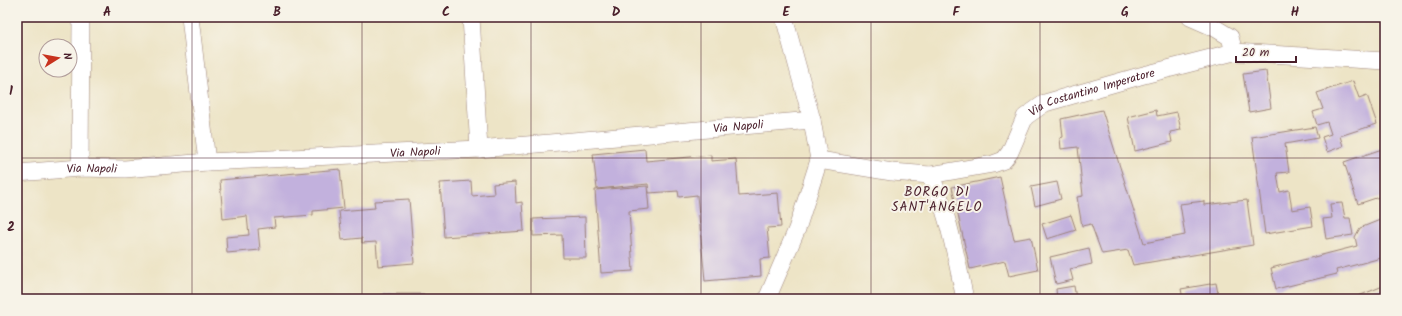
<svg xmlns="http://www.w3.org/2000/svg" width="1402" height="316" font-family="Kalam,sans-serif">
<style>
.building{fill:#c2b1dd}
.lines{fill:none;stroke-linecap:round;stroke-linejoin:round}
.street-casing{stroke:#9c8278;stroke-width:18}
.street{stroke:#fff;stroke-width:17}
.grid{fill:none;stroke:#4a1f2b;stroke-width:1;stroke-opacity:0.55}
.labels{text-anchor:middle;stroke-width:4;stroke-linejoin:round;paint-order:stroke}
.street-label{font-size:12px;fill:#4a1f2b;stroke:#f7f3e8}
.neighbourhood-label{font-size:13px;letter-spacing:1px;fill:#4a1f2b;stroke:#f7f3e8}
.neatline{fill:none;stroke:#4a1f2b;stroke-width:1.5}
.grid-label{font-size:13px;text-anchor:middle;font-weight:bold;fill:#4a1f2b}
</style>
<rect width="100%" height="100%" fill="#f7f3e8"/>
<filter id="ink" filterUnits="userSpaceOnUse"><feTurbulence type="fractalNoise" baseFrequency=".025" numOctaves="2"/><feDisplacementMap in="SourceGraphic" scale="8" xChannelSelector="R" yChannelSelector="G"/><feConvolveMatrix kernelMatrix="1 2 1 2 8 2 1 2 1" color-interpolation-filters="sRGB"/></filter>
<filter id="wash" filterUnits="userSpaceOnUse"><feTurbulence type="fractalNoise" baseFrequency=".012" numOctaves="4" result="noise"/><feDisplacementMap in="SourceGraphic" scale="16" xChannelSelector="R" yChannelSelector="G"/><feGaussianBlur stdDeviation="0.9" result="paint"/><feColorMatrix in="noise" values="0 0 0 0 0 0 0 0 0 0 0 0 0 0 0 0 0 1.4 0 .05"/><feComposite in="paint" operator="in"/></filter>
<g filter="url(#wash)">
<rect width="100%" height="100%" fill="#ede4c6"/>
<g id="blocks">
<path class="building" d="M1266,71L1271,108L1249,112L1243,74Z
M1353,81L1359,98L1367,95L1377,124L1340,136L1343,146L1327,152L1322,137L1331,134L1327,122L1317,125L1313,112L1323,109L1317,93Z
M1102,110L1144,243L1185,235L1180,204L1204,201V205L1247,200L1253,245L1133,265L1128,250L1102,254L1091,224L1082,226L1077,197L1083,196L1078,147L1061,149L1060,138L1063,137L1061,119Z
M1156,110L1157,116L1177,112L1181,130L1170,132L1172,142L1135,151L1128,117Z
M1315,127L1318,138L1285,144L1289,172L1277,173L1280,192L1289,190L1292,210L1310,207L1313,226L1265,234L1252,137Z
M1385,148V195L1358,204L1344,162Z
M645,149L646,161L711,155V161L736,159L739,196L778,193L781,227L767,228L770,258L760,259L761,276L705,281L697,195L679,197L678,191L649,193L648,184L597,189L593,154Z
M340,169L344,208L313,211V215L274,218L275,227L258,229L260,250L227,253L226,237L249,235L247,216L223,219L220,180Z
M1000,177L1014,240L1031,237L1038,270L1009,276L1005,261L970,269L952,187Z
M471,181L472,196L494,194L493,184L515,182L516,203L522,202L524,231L444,237L440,183Z
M1057,182L1061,199L1035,206L1031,187Z
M647,186L649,209L629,211L633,271L601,273L595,190Z
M409,199L414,263L378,266L376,242L362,243V238L342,240L339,211L375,208L374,201Z
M1342,203L1345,218H1350L1353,235L1326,239L1323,219L1332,218L1330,204Z
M1071,215L1076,230L1047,239L1042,224Z
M585,217L586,258H563L562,235L533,236V219Z
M1385,218V257L1336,270L1337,274L1276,289L1271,268L1357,246L1355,237L1360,228Z
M1089,248L1092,264L1070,269L1073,280L1056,284L1050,257Z
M1216,283L1219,299H1183L1181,289Z
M1074,286L1076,299H1057L1056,289Z
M1383,286L1385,299H1351Z
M383,294H424V299H383Z"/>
</g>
</g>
<g filter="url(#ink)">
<use href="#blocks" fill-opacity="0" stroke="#9c8278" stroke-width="1"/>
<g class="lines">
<g class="street-casing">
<g id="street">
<path d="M190,17L207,162"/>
<path d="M471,17L479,149"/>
<path d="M1190,17L1215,28L1230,37L1234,52"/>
<path id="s1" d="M819,160L892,172L930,175L993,164L1004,160L1010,152L1025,117L1045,103L1140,76L1234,52L1385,61"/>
<path d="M80,168L81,17"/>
<path id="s2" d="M17,173L80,168L125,169L207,162L479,149L812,120"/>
<path d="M930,175C949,213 956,258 965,299"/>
<path d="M767,299L797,229L819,160L812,120L784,17"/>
</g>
</g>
<use href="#street" class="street"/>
</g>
</g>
<path class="grid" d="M192,17V299M362,17V299M531,17V299M701,17V299M871,17V299M1040,17V299M1210,17V299M17,158H1385"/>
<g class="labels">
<g class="street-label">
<text dy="4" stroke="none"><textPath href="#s1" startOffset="308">Via Costantino Imperatore</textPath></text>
<text dy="4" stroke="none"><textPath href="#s2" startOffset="723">Via Napoli</textPath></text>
<text dy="4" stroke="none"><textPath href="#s2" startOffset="399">Via Napoli</textPath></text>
<text dy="4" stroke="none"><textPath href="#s2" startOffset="75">Via Napoli</textPath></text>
</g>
<g class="neighbourhood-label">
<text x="937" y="196">BORGO DI<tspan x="937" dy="15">SANT'ANGELO</tspan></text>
</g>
</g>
<rect width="1402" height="316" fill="none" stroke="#f7f3e8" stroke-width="44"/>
<g transform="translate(58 58) rotate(79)"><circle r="19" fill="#f7f3e8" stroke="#b29e9c"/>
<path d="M0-3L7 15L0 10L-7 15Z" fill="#c8321e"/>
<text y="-6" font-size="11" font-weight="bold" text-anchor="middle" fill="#4a1f2b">N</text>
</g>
<path d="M1236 56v6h60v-6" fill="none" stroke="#4a1f2b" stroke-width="2"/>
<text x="1242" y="56" font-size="12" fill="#4a1f2b" stroke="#f7f3e8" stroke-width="3" paint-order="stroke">20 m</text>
<rect x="22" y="22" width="1358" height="272" class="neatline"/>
<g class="grid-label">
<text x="107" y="16">A</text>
<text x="277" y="16">B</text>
<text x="446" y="16">C</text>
<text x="616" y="16">D</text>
<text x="786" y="16">E</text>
<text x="956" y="16">F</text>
<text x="1125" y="16">G</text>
<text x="1295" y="16">H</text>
<text x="11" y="95">1</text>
<text x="11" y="231">2</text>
</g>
</svg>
